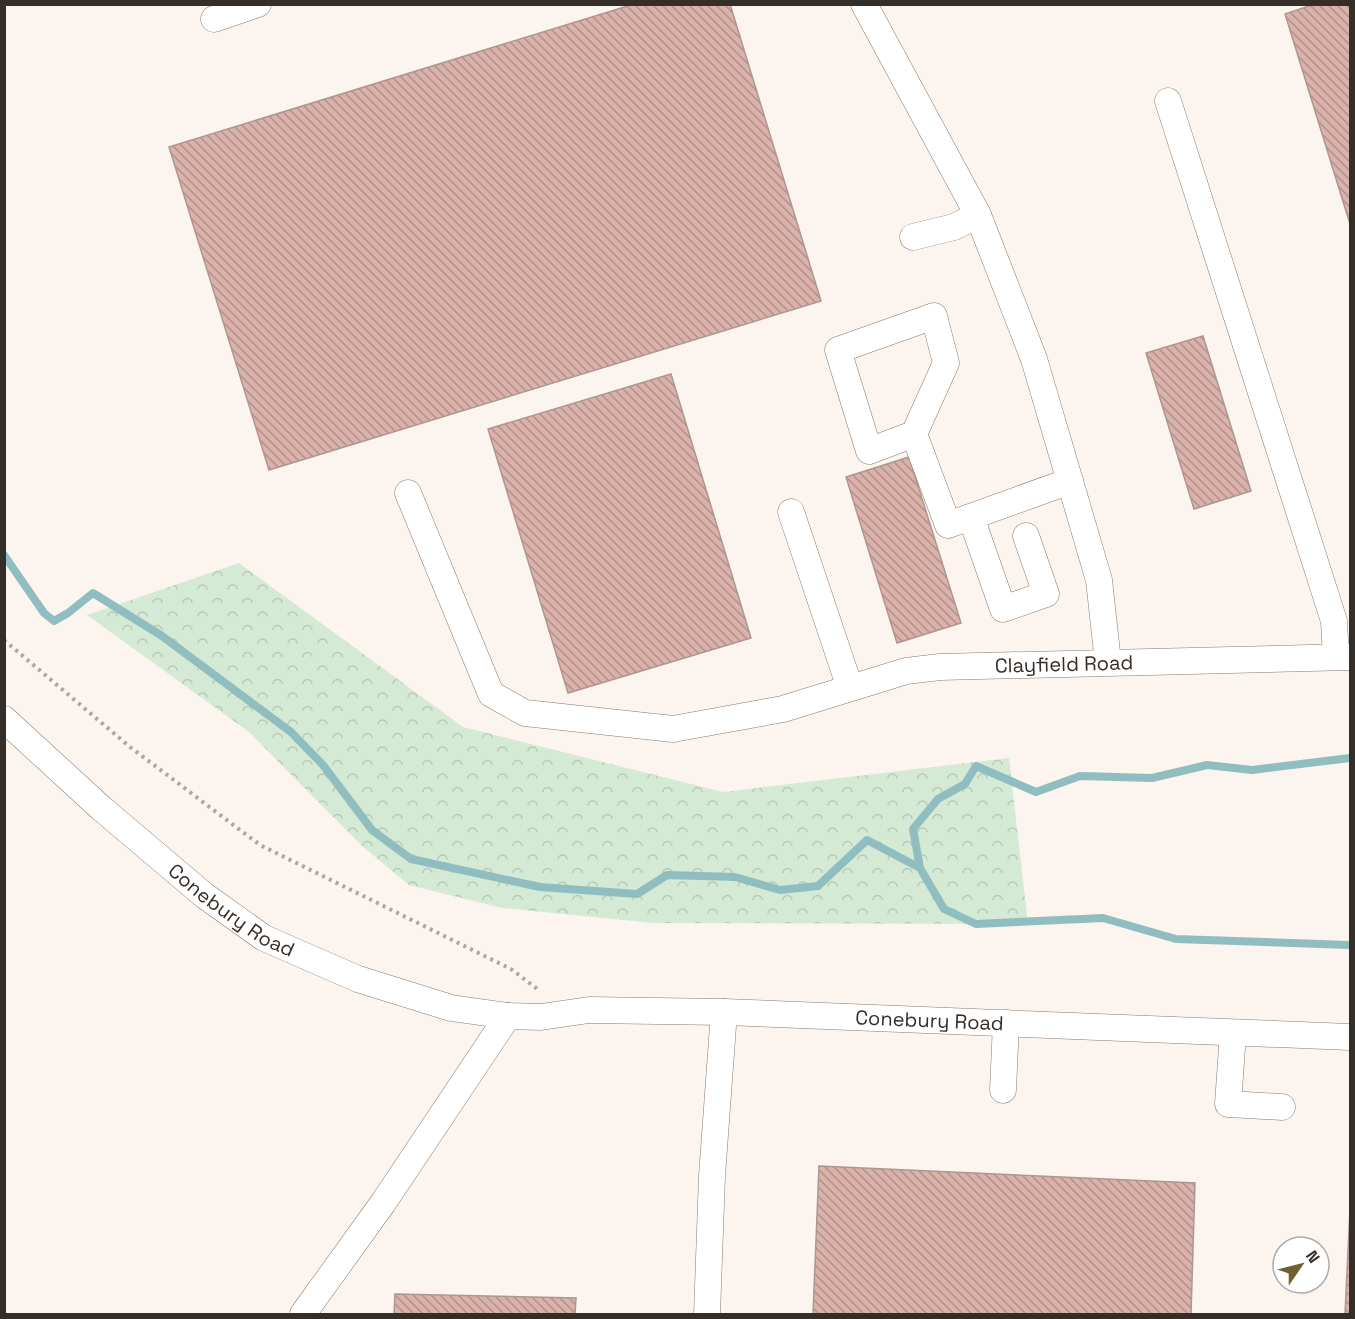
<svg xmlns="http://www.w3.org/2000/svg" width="1355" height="1319" font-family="'Space Grotesk',sans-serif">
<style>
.forest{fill:url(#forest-crowns)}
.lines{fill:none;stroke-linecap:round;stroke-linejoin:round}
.stream{stroke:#8fbdc0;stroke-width:8}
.building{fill:url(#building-back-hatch);stroke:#ad9691;stroke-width:1.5}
.minor-casing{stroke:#8c796d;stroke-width:27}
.path{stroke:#ada5a0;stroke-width:4;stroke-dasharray:3 4.5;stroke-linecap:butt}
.minor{stroke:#fff;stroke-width:26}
.labels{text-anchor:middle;stroke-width:4.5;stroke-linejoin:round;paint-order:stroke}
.street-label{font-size:20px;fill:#352d28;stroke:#fff}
</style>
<defs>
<pattern id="forest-crowns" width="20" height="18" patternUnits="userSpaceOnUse" patternTransform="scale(1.5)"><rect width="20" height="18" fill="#d5ead4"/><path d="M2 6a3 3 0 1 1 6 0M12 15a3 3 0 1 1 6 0" fill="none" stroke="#b7c9b6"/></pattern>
<pattern id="building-back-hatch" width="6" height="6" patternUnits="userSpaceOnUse" patternTransform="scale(1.5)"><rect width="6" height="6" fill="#dbb2aa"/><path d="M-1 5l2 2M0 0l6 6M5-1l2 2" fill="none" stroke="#b2918a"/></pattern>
</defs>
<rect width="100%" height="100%" fill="#fcf4ee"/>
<path class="forest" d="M239,563L463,727L723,792L1009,758L1028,924L654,923L502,908L409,885L361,845L249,732L87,615Z"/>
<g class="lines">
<path class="stream" d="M4,555L44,613L54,621L68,613L93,593L162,636L291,732L323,765L372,830L411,859L540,887L637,894L667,875L735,877L780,890L818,886L867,840L920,868L913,829L938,799L965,784L976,766L1036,792L1080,776L1152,778L1207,765L1252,770L1350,758
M920,868L944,909L976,924L1103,918L1176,939L1350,945"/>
</g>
<path class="building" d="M634,4H730L821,301L269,470L169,147Z
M1315,4H1350V224L1285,14Z
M1203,336L1251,491L1194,509L1146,353Z
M671,374L751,638L568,693L488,429Z
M909,457L961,623L897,643L846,477Z
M819,1166L1195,1183L1191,1314H813Z
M1350,1186V1314H1345L1350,1209Z
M395,1294L576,1298L575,1314H394Z"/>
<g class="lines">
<g class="minor-casing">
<g id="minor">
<path d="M864,4L978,215L1034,359L1099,580L1108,662"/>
<path d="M214,19L258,4"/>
<path d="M1168,101L1334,621L1336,657"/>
<path d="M913,237L954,227L978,215"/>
<path d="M914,434L869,451L838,350L934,316L946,363L914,434L948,525L1070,481"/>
<path id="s1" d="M408,493L491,694L525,713L673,729L783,709L906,671L940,667L1350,657"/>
<path d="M791,512L850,688"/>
<path d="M971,517L1003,609L1046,594L1026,536"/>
<path id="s2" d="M4,719L101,808L205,896L264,938L358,979L451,1008L508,1016L541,1017L589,1010L724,1012L1350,1037"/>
<path d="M1233,1033L1228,1104L1282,1107"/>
<path d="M1003,1090L1006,1023"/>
<path d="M303,1314L383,1203L508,1016"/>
<path d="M707,1314L712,1176L724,1012"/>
</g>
</g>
<path class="path" d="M4,640L130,747L260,845L511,969L540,991"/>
<use href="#minor" class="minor"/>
</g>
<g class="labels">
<g class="street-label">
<text dy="7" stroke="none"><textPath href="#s1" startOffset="804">Clayfield Road</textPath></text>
<text dy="7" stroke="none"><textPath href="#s2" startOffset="298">Conebury Road</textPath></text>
<text dy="7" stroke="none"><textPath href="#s2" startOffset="1020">Conebury Road</textPath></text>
</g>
</g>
<rect width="1355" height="1319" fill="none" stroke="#352d28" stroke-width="12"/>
<g transform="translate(1301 1265) rotate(55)"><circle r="28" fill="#ffffff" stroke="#aeaba9" stroke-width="1.5"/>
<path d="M0-4.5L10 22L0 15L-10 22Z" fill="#73602f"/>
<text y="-9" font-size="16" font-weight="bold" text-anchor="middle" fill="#352d28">N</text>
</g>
</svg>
